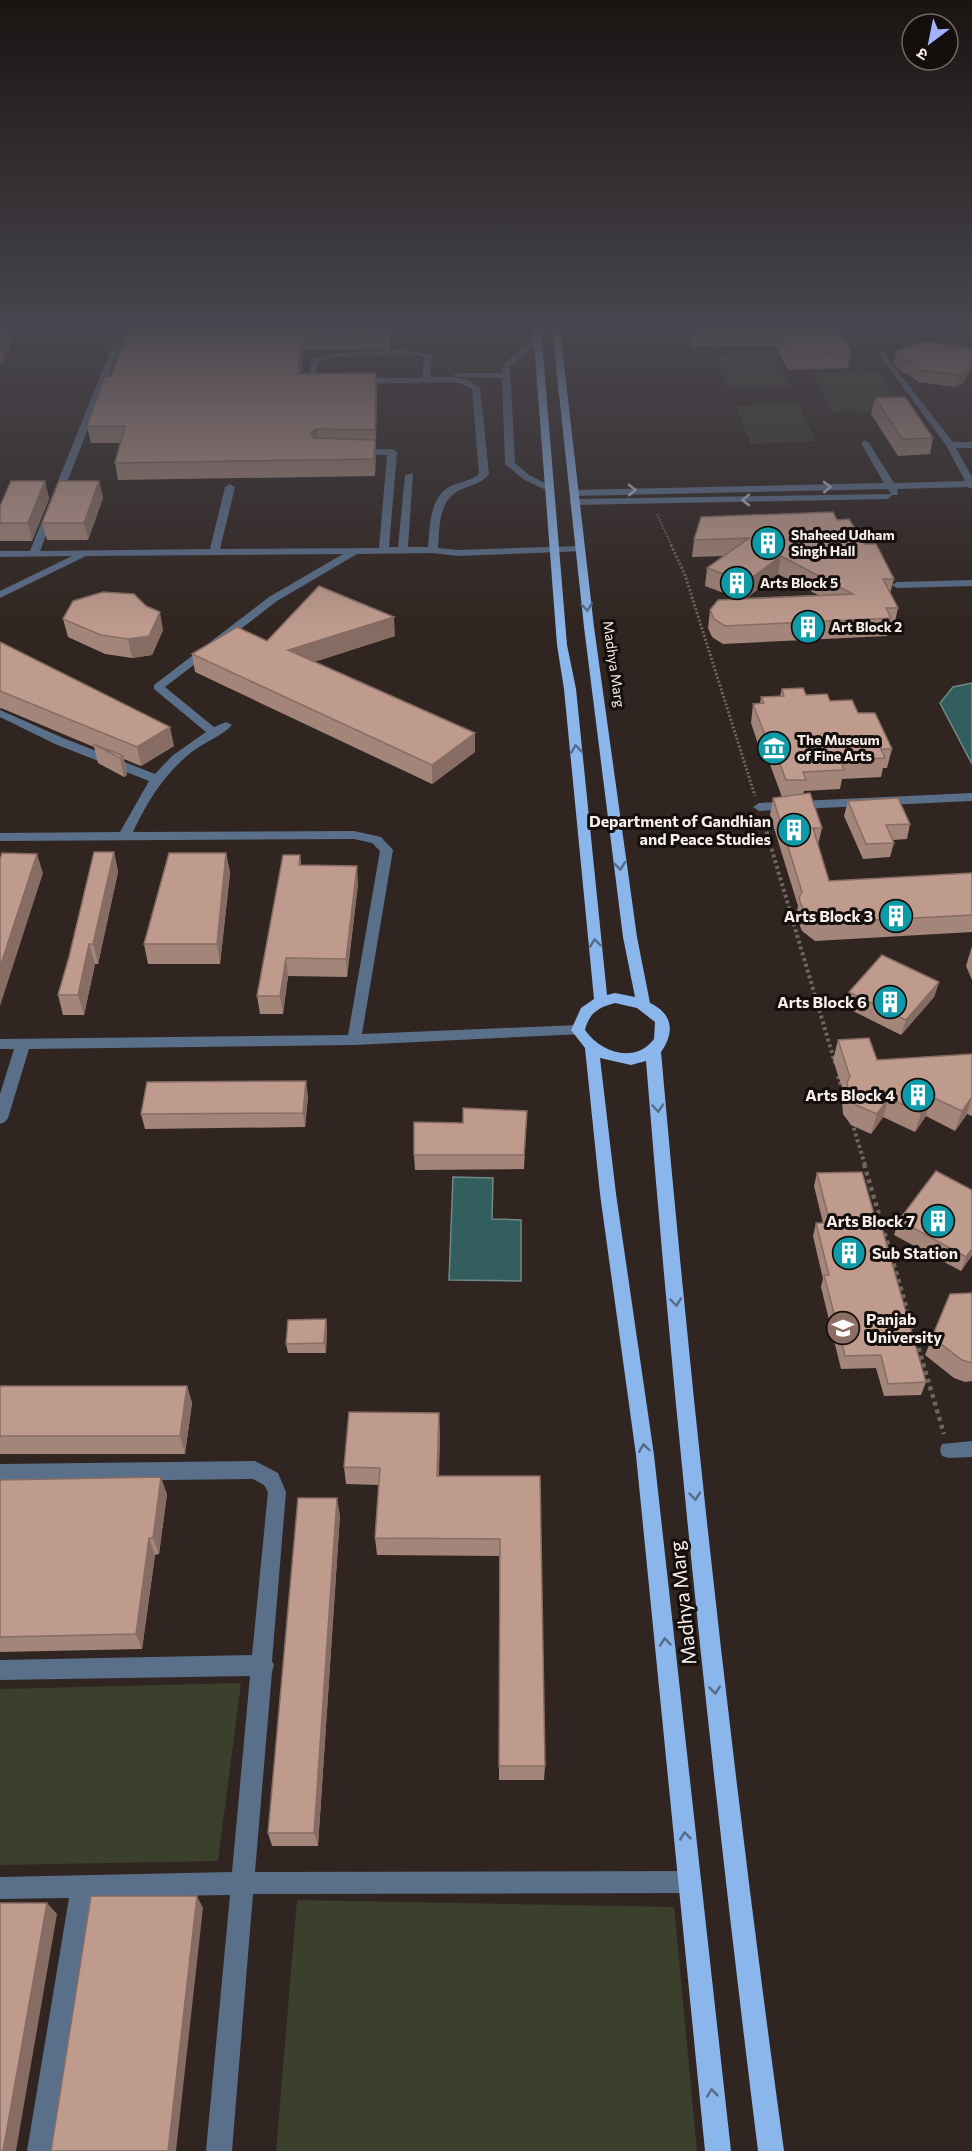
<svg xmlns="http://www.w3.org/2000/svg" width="972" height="2151" font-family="Commissioner,'Noto Sans Devanagari',sans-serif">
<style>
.green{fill:#3a402c}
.water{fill:#335e5e;stroke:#6e8a88;stroke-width:1.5}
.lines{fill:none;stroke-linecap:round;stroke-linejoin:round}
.path-far3{stroke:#706661;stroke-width:2;stroke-dasharray:1.5 1.5;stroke-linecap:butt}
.path-far2{stroke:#706661;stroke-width:3;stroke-dasharray:2 2;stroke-linecap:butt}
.path-far1{stroke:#706661;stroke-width:4;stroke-dasharray:3 3;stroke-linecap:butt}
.path{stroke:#706661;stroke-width:4.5;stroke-dasharray:4 4;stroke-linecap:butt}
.minor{fill:#5a6f89;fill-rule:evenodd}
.major{fill:#8bb6ec;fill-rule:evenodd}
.wall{fill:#a48579;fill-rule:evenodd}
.shaded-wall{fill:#866c63}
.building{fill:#bf9b8d;stroke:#866c63;stroke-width:1.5}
.oneway{stroke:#b8bcc4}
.oneway2{stroke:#556b88}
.labels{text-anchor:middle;stroke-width:6;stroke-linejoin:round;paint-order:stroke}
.far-poi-label{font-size:14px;font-weight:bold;fill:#f7efeb;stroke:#140f0d;text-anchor:start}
.far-street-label{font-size:14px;fill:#f7efeb;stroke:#140f0d}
.poi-label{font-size:16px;font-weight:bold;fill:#f7efeb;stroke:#140f0d;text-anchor:end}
.near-street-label{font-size:20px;fill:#f7efeb;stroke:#140f0d}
</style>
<rect width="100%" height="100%" fill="#302520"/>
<path class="green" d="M773,353L790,386L728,388L714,355Z
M878,371L904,410L832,412L812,373Z
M798,404L816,441L751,444L735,406Z
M241,1683L218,1861L0,1865V1689Z
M297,1900L674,1907L697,2151H276Z"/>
<path class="water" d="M972,683V764L940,703L953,687Z
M453,1177L493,1178L492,1219L521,1220V1281L449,1280Z"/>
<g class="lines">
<path class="path-far3" d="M657,514L672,546"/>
<path class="path-far2" d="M671,545L685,575L755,796"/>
<path class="path-far1" d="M763,820L835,1063
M838,1076L845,1098
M852,1122L865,1165"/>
<path class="path" d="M864,1164L944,1434"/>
<path class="minor" d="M119,329H127L40,551L210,549L225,487L230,484L235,487L220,549L379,548L387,455L353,454L351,452L356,449H392L397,452L389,547H398L405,475L413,473L408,547H428C430,527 429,499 449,487C459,482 471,481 479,474L472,389L462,384L452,382L356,384L352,381L356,378H422L424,357L416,355L335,357L319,362L316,372L320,375L336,379L337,381L333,384L314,379L309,374L311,361C327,350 416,346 432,356L430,377C448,377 467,375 480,388L489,474C482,483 474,484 465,488C438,497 440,524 438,548L458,550L580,546L585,549L584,551L458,556L433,553L357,554L277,601L165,687L214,727L226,722L232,725C222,736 205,742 193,751C165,773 148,800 133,832L354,831L381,837L393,850L362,1034L578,1025L585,1030L583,1034L354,1045L29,1049L8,1118L5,1122L0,1124V1094L14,1049H0V1039L348,1035L380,851L372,843L354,839L0,841V833L120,832L149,781L55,744L0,717V710L63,738L155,774L172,756L206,732L154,689V685L269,597L343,554L86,556L0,598V591L72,556L0,557V551H30Z
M942,329H950L972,357V364Z
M535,337L542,339L510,367L515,463L529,475L553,487V491L550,492L523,479L505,464L502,378L457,377L453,375L457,373H502L503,364Z
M881,350L953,442H972V448H956L972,477V489L968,487L897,489L898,495H892L888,499L574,505L569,502L574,499L891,494L888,489L574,496L569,493L574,490L884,483L861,443L865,440L869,443L894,483L965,481L946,445L877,352Z
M972,580V586L897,588L892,585L897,582Z
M972,793V801L759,811L753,807L759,803Z
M972,1441V1457L949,1458L942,1456L940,1450L942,1444Z
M255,1461L278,1473L286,1492L272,1661L274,1665L272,1672L255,1872L690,1871L698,1874L701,1882L698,1890L690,1893L253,1894L232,2151H206L230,1895L92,1897L53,2151H27L69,1898L0,1899V1877L232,1872L250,1676L0,1680V1660L252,1655L268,1492L264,1485L253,1479L0,1482V1464Z"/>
<path class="major" d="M533,329H541L567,645L576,689L607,995L615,993L635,997L623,937L584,627L552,329H560L594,627L637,937L650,1003C673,1014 675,1032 661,1052C693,1419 734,1785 784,2151H758C713,1788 675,1425 646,1061L631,1065L600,1058L616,1194L654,1455L731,2151H705L636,1455L600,1194L585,1048L571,1030L581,1008L594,999L564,689L557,645ZM615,1003L637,1008L655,1022L654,1039C635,1064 601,1053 585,1030C589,1013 599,1007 615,1003Z"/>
</g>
<path class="wall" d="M128,329H391L390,349L304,350L301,374L377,389L375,476L118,480L115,463L120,443H91L87,426L111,376Z
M695,329H841L851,352L848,368L788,370L775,345L690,347L692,331Z
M896,351L972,366L963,383L955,387L918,382L908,374L902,373L894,363Z
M875,398L933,438L930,454L898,456L871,414Z
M45,481L49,499L32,541H0V506Z
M99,481L103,498L88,540H47L42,523Z
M837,520L865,544L894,579L890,593L898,608L894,626H890L887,636L723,644L712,637L708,628L710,610L740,599L705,586L707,568L723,556L692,557L694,540ZM778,574L818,595L746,598Z
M63,619L163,630L152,655L132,658L105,654L68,637Z
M395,636L314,662L475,733V752L432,784L195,672L192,654L267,641Z
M0,642L174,746L141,766L124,759L127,775L124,777L98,763L94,747L1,708L0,709Z
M782,689L830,701L858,713L892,749L887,768H883L881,777L842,779L840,789L804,791L803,794L822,828L818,845L829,881L972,873V932L815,941L802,931L796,916L798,906L770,815L773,798L782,797L768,759H763L751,723L753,704H760L761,697L780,696Z
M848,801L910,824L907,839L893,840L894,843L890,857L863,859L844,816Z
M114,852L118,872L98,964H95L84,1015H63L58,995Z
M226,853L230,873L220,964H148L144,944Z
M300,855L301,865L358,884L347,977L288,976L283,1014H260L257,996Z
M972,946V980L966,966Z
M939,982L934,997L901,1035L845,1007L849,992Z
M838,1040L877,1060L972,1054V1116L967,1114L955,1131L926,1116L915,1132L883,1117L871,1134L851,1125L843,1114L842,1101L844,1093L833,1060Z
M308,1096L305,1127L145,1129L141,1114Z
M527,1111L524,1169L415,1170L414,1155L463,1123Z
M817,1173L876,1221L926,1382L921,1395L884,1396L876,1368L841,1369L821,1287L823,1279L813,1236L816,1223H823L814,1186Z
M972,1190V1255L961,1271L894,1235L899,1220Z
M972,1293V1381L965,1382L954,1378L925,1355L950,1294Z
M326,1319L327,1329L326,1353H288L286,1344Z
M0,1386H187L192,1403L185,1454H0Z
M440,1431L439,1476H540L545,1766L544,1780H499V1556L377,1555L375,1538L379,1485L346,1484L344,1467Z
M0,1480L167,1494L159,1554L155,1555L142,1649L0,1652Z
M340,1515L318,1846H272L268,1833Z"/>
<path class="shaded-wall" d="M7,329H12L14,339L0,365V343Z
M303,334L304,350L299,390L298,374Z
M972,360V366L963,383L955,387L958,375Z
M376,373L377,389L376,447L375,430Z
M317,429L318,446L313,449L311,432Z
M375,440L376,457L375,476L374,459Z
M45,481L49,499L32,541L28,523Z
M99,481L103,498L88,540L84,523Z
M781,556L778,574L744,600L746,582Z
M160,612L163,630L152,655L132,658L128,639Z
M394,617L395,636L291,669L288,650Z
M170,727L174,746L141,766L137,747Z
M475,733V752L432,784V765Z
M123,756L127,775L124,777L120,758Z
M114,852L118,872L98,964L93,944Z
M226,853L230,873L220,964L217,944Z
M37,854L43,873L0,1006V967Z
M357,866L358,884L347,977L346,959Z
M89,944L95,964L84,1015L78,995Z
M286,958L288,976L283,1014L280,996Z
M939,982L934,997L901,1035L906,1020Z
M306,1081L308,1096L305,1127L303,1113Z
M932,1097L926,1116L915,1132L921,1113Z
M972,1097L967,1114L955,1131L962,1111Z
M889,1098L883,1117L871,1134L877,1114Z
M972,1249V1255L961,1271L966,1257Z
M326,1319L327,1329L326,1353L324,1343Z
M187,1386L192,1403L185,1454L180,1436Z
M439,1413L440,1431L438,1493L437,1476Z
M161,1477L167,1494L159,1554L153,1538Z
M337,1498L340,1515L318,1846L314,1833Z
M149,1538L155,1555L142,1649L136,1634Z
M197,1896L203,1908L176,2151H168Z
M47,1903L57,1914L16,2151H3Z"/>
<path class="building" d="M0,329H7L0,343Z
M128,329H390L389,333L303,334L298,374L376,373L375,430L317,429L311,432L313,438L375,440L374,459L115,463L125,426H87L105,377L111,376Z
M695,329H769L692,331Z
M777,329H841L851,352L790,354Z
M919,343H936L967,348L972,352V360L966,371L958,375L921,370L911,361L904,360L896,351Z
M905,397L933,438L902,439L875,398Z
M11,481H45L28,523H0V506Z
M59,481H99L84,523H42Z
M833,512L837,520L849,519L865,544H876L894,579H883L898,608H886L891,618L725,626L714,619L710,610L718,600L853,594L781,556L746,582L707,568L749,538L694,540L701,517Z
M319,586L394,617L288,650L475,733L432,765L192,654L237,627L267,641Z
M103,592L134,594L146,606L160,612L149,636L128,639L101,635L63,619L73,601Z
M0,642L170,727L137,747L0,691Z
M803,688L806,695L827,694L830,701L852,700L858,713H875L892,749H881L885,758L840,760L844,770L803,772L806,780H786L771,740H767L753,704L764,703L761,697L784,696L782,689Z
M93,744L123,756L120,758Z
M810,793L822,828H813L829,881L972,873V915L819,923L805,913L801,904L799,898L802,892L773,798Z
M898,798L910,824L886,825L894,843L866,844L848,801Z
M94,852H114L93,944H89L78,995H58L69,957Z
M2,853L37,854L0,967V859Z
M169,853H226L217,944H144Z
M283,855H300L299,865L357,866L346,959L286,958L280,996H257Z
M882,955L939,982L906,1020L849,992Z
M869,1038L877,1060L972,1054V1097L962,1111L932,1097L921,1113L889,1098L877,1114L856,1105L849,1095L847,1082L850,1077L838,1040Z
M306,1081L303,1113L141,1114L147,1082Z
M463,1108L527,1111L524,1155H414V1122L463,1123Z
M936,1171L972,1190V1249L966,1257L899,1220Z
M862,1172L876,1221H880L926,1382L888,1384L881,1355L845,1356L824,1275H829L816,1223H830L817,1173Z
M972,1293V1363L962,1360L932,1337L950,1294Z
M326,1319L324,1343L286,1344L288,1320Z
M0,1386H187L180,1436H0Z
M349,1412L439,1413L437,1476H540L545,1766H499L500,1539L375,1538L380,1468L344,1467Z
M161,1477L153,1538H149L136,1634L0,1637V1480Z
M298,1498H337L314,1833H268Z
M91,1896H197L168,2151H51Z
M0,1903H47L3,2151H0Z"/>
<defs><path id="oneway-chevron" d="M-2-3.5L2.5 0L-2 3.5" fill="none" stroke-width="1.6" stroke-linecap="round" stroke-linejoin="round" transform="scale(1.5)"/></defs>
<g class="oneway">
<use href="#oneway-chevron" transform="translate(827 487) rotate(-1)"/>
<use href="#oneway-chevron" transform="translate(632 490) rotate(-1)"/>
<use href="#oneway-chevron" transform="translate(746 500) rotate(179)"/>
</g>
<g class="oneway2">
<use href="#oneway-chevron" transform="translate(587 607) rotate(83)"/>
<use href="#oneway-chevron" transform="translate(576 749) rotate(-96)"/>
<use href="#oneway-chevron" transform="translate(620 866) rotate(83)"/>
<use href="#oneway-chevron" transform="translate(595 943) rotate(-96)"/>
<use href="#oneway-chevron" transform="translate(658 1108) rotate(85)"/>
<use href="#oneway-chevron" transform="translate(676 1302) rotate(85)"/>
<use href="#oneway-chevron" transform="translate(644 1448) rotate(-98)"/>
<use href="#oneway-chevron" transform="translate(695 1496) rotate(85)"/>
<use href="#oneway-chevron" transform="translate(665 1642) rotate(-96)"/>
<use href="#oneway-chevron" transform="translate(715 1690) rotate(84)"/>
<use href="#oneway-chevron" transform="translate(685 1836) rotate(-96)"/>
<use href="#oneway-chevron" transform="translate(712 2093) rotate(-96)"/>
</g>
<linearGradient id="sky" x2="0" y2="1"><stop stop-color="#1a1412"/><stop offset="0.52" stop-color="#48464e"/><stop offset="1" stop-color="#48464e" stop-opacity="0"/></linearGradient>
<rect width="972" height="630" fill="url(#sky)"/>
<defs>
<g id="building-disc" transform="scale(1.725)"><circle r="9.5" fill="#0f9aa8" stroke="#140f0d"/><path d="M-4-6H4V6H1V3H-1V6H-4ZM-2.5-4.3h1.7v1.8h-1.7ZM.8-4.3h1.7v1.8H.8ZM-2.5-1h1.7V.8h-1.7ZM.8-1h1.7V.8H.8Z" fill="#fff"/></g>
<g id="museum-disc" transform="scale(1.725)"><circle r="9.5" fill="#0f9aa8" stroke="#140f0d"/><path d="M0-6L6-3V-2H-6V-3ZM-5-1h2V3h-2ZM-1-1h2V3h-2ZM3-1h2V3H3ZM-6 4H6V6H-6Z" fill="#fff"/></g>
<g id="university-disc" transform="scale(1.725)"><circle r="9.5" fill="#8d6e63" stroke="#140f0d"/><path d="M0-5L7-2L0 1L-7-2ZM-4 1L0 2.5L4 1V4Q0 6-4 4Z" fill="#fff"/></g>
</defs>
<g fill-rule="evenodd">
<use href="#building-disc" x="768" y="543"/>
<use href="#building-disc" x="737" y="583"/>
<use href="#building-disc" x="808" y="627"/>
<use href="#museum-disc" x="774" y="748"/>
<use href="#building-disc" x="794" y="830"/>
<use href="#building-disc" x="896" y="916"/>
<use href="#building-disc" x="890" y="1002"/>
<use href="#building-disc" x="918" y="1095"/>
<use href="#building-disc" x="938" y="1221"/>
<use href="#building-disc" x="849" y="1253"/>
<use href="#university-disc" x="843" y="1328"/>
</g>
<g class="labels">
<g class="far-poi-label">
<text x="791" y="540">Shaheed Udham<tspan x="791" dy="16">Singh Hall</tspan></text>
<text x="760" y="588">Arts Block 5</text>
<text x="831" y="632">Art Block 2</text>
<text x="797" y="745">The Museum<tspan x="797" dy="16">of Fine Arts</tspan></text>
</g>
<g class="far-street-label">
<text transform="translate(614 664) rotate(82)" y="5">Madhya Marg</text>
</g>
<g class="poi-label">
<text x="771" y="827">Department of Gandhian<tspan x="771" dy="18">and Peace Studies</tspan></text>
<text x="873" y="922">Arts Block 3</text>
<text x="867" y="1008">Arts Block 6</text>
<text x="895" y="1101">Arts Block 4</text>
<text x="915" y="1227">Arts Block 7</text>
<text x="872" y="1259" text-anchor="start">Sub Station</text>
<text x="866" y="1325" text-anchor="start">Panjab<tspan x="866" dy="18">University</tspan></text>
</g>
<g class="near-street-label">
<text transform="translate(683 1603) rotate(-96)" y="7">Madhya Marg</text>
</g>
</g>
<g transform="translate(930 42) rotate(212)"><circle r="28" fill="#140f0d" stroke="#6f6966" stroke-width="1.5"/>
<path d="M0-4.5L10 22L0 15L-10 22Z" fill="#a4b2fc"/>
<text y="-9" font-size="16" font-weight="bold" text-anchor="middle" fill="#f7efeb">उ</text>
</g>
</svg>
